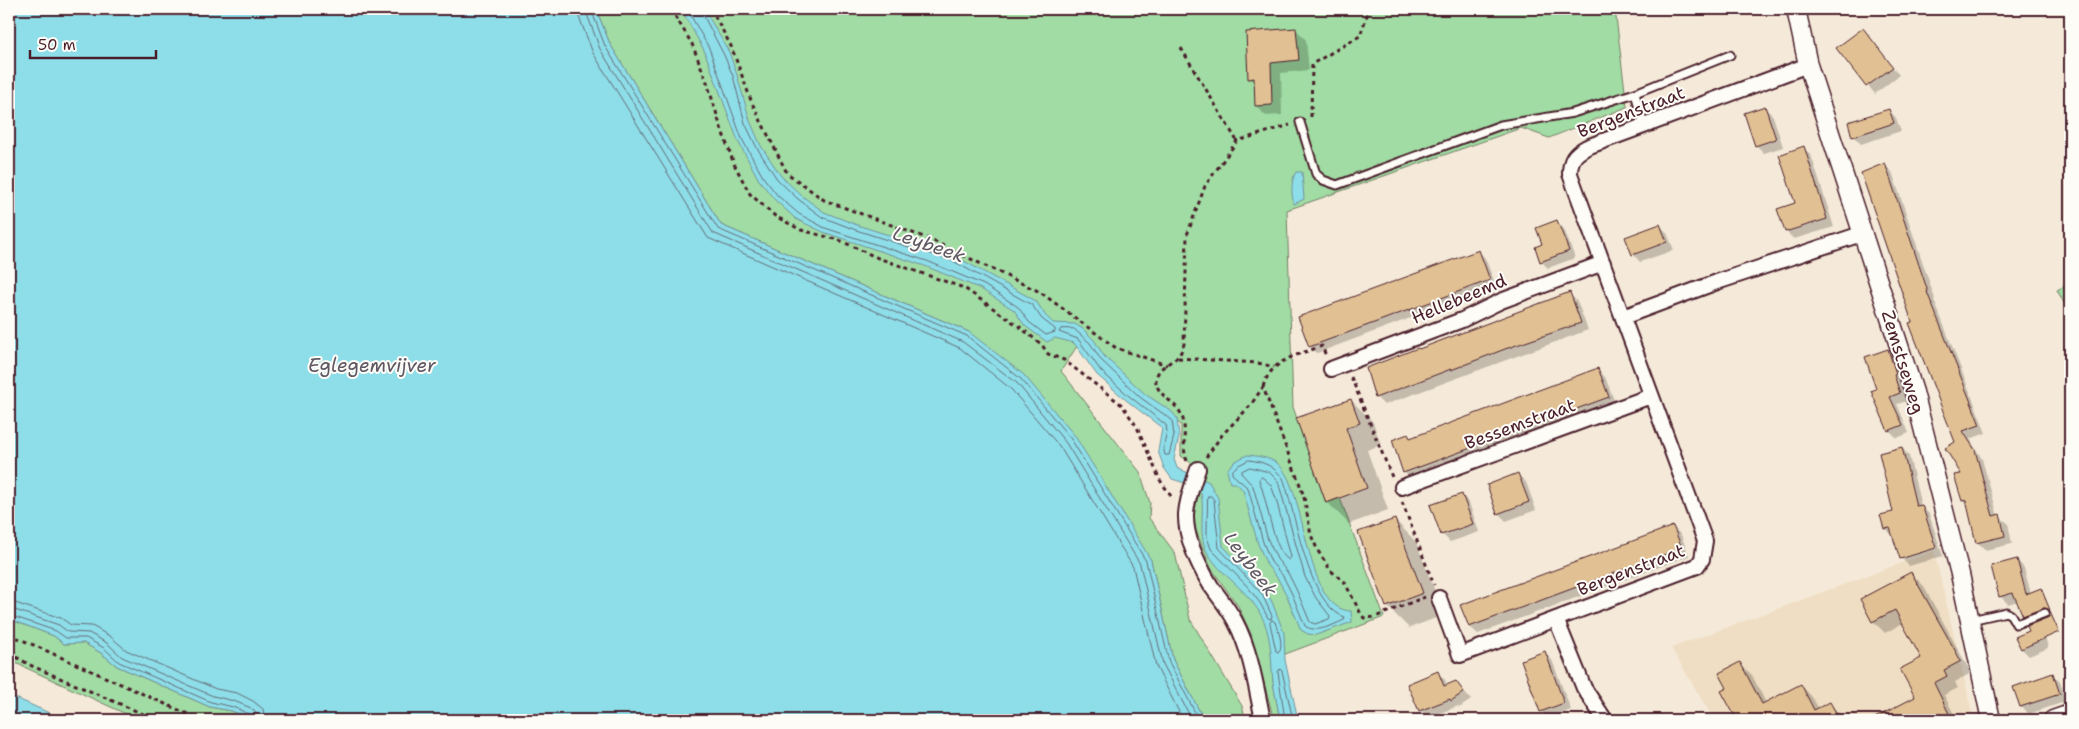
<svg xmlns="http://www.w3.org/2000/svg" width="2079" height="729" font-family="'Shantell Sans',sans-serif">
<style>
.built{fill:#efdec4}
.green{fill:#a0dca3;stroke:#757e67}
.water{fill:#8ddee9;stroke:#72929d}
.shadow{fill:#0003}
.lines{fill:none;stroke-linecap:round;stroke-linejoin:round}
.shore{stroke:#656b77;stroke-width:1}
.building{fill:#e1c194;stroke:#4a1f2b}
.service-casing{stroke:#4a1f2b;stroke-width:11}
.minor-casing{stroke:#4a1f2b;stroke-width:18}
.tertiary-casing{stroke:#4a1f2b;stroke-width:21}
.path{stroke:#4a1f2b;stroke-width:3;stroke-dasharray:4 4;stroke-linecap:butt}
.service{stroke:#fdfcf7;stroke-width:7}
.minor{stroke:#fdfcf7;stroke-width:14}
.tertiary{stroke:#fdfcf7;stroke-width:18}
.labels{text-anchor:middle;stroke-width:4;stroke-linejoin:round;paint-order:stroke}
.street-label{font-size:18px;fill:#4a1f2b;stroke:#fdfcf7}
.water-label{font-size:19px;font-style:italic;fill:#5e5864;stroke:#fdfcf7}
</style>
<rect width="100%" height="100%" fill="#f5ead9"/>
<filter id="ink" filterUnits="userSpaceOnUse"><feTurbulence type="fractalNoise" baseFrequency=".02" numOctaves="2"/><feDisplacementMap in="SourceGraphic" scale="10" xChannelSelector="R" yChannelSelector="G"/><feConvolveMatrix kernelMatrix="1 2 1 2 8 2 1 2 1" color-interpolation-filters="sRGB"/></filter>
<g filter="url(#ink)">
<path class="built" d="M1934,551L1973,716L1971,720H1714L1671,648Z"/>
<path class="green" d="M596,9H1615L1627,107L1549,138L1521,128L1287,210L1293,407L1326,503L1340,498L1384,617L1272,659L1273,681L1280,720H1274L1251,634L1238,606L1211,568L1196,531L1192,505L1204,472L1181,456V425L1081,340L1061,371L1140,472L1150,503L1149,518L1175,553L1190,619L1242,706L1246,720H1204L1173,660L1151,560L969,332L721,225L610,44Z
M2070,283V314L2057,290Z
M9,619L54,636L64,644L84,643L101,653L117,666L210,707L232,711L251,720H139L9,660Z"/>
<path class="water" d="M9,9H596L610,44L721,225L969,332L1024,375L1075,436L1151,560L1173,660L1204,720H251L232,711L210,707L117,666L101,653L84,643L64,644L54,636L9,619Z
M681,9H704L729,52L737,75L750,121L761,146L781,176L802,196L824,212L857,225L955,256L1036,301L1045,315L1053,323L1075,324L1083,329L1094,340L1104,356L1145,394L1171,411L1177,418L1179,437L1174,459L1177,468L1209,482L1218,498L1223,546L1266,591L1272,602L1284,633L1285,660L1298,720H1280C1278,708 1275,695 1273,682C1271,662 1272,641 1264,621C1251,590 1219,576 1206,550C1198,533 1205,512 1201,493L1185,483L1172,479L1164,468L1158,451L1162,428L1126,400L1097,375L1074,343L1055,338L1047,342L1025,326L1014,310L981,289L925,266L823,232L796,219L774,199L759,180L738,141L704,50Z
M1296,172H1302L1304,199L1294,204C1291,195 1291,179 1296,172Z
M1247,455C1257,456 1268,457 1277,463C1308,488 1303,610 1351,611L1352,622L1316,635L1308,634L1301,630L1287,596L1278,579L1267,565L1258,544L1243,490L1236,483H1230L1227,470L1234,462Z
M9,695L65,720H9Z"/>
<path class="shadow" d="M1828,9H1842L1834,15Z
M1296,29L1306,40L1309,70L1281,73L1282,115L1266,116L1256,106L1255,84L1249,78Z
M1862,29L1899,75L1875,94L1838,48Z
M1765,108L1773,116L1783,147L1764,153L1756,145Z
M1889,110L1896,118L1901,131L1861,144L1853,136Z
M1803,147L1811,155L1834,227L1794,239L1786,232L1797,204Z
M1885,165L1892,172L1935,299L1934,300L1986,433L1970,439L1982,459L1998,516L2008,523L2012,544L1985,550L1977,543L1968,506L1963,501V474L1957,443L1914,323Z
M1557,222L1564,229L1575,258L1548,268L1541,261L1543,245Z
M1660,225L1667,233L1674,250L1640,262L1633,254Z
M1479,252L1485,258L1496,286L1317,353L1310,346Z
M1569,294L1577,301L1588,330L1384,405L1376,397L1419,351Z
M1887,350L1895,358L1903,382L1900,383L1907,401L1897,404L1909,433L1897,438L1889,430L1877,390Z
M1598,370L1605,377L1616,405L1412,480L1404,472L1408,435L1412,439Z
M1351,400L1373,422L1381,445L1367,450L1388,510L1349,524L1327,502Z
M1902,448L1909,456L1921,506L1929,514L1943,556L1909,566L1901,558L1893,536L1885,528L1895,513Z
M1518,475L1526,482L1536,510L1506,521L1498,513Z
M1462,495L1469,503L1479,532L1450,542L1442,534Z
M1395,520L1416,542L1444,615L1409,628L1387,606Z
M1673,527L1681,535L1689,556L1478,634L1470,627L1462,606Z
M2017,560L2024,568L2038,620L2032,623L2024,615L2018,601L2008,604L2000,596Z
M1911,573L1923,585L1971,673L1955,682L1958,688L1944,695L1957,720H1874L1916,698L1922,659L1903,623L1885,633L1873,621Z
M2045,636L2048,648L2029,656L2022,649Z
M1544,652L1552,660L1571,710L1549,719L1541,711Z
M1740,664L1752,675L1766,703L1801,685L1812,697L1819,709L1830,703L1844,720H1738L1723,692L1728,689Z
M1437,672L1445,680L1448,686L1456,683L1471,700L1459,708L1458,706L1428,718L1420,710Z
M2052,675L2060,682L2067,701L2029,714L2021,707L2015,688Z"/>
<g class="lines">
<path class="shore" d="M577,9L579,17L593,53L708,238L960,348L1011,389L1060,447L1133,567L1156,666L1183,720
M585,9L600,49L713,233L963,342L1017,383L1066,443L1140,564L1163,664L1192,720
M591,9L605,46L718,229L967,336L1021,379L1071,439L1146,561L1169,662L1199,720
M687,9L709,48L742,139L763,177L778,196L799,214L825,228L927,261L984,285L1018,307L1029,322L1046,335L1055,332V329L1042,319L1032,305L953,261L856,230L822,217L798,199L777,179L757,148L745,123L733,76L724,55L700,9
M1074,329L1090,343L1101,360L1141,398L1172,420L1174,436L1169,455H1165C1161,445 1169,435 1166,425L1129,396L1101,371L1078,339L1059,332L1061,329Z
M1249,460C1265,462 1273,466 1283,478C1296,512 1307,605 1345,617L1344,620C1333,625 1316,634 1305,626L1292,594L1283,576L1271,562L1263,542L1248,488L1232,474V471L1237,466Z
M1250,467L1269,472L1278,481L1305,577L1316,598L1330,616L1329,619L1315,624L1310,622L1297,591L1288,573L1277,559L1268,540L1253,486L1241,473L1242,471Z
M1262,477L1271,485L1276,499L1291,557L1289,560C1273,552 1267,498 1259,480Z
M1208,496H1211L1214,500L1219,548L1262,594L1272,616L1271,619L1268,618L1260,603L1248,587L1211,549L1207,537Z
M9,601L61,618L71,625L92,626L111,637L126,650L216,689L237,693L253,701L263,709L265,720
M9,608L59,625L68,632L89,633L107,643L122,657L213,696L234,701L251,708L256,713L258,720
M9,615L56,631L66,638H86L104,648L119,662L211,702L233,707L249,714L251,720
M1272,620L1275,622C1278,631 1284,643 1279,652L1276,651L1270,623Z
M1285,720L1278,672L1280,669L1282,671L1293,720"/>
</g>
<path class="building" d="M1296,28L1299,60L1271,63L1272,105L1255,106L1254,78L1248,79L1246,32Z
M1863,28L1893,67L1866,87L1836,48Z
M1765,106L1776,139L1755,146L1744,113Z
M1889,109L1894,123L1852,137L1848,122Z
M1804,146L1827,219L1785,232L1777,209L1795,203L1779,155Z
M1885,163L1928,292H1927L1980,425L1963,431L1975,450L1993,516L2000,514L2005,536L1976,543L1966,500L1962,501L1954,475L1961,474L1945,448L1955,442L1909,323L1912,322L1861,173Z
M1557,220L1569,251L1540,262L1535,247L1542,244L1536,228Z
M1660,224L1667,242L1632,255L1625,237Z
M1479,250L1490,280L1309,347L1298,317Z
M1570,292L1581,323L1505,349L1451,370V369L1375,398L1366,368L1418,348L1419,349Z
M1888,349L1896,374L1894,375L1900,393L1890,397L1903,425L1888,431L1871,391L1876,389L1865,357Z
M1598,368L1609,397L1403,473L1392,440L1408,434L1410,438Z
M1351,399L1360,423L1346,428L1367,488L1326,503L1296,418Z
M1902,447L1916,506L1922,505L1936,548L1900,559L1890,528L1884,529L1880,515L1893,512L1879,453Z
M1518,473L1529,502L1497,514L1487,485Z
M1462,494L1473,524L1441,535L1430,505Z
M1395,519L1423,593L1386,607L1358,532Z
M1673,526L1682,548L1469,627L1460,605Z
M2017,559L2026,594L2041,588L2050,610L2044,608L2023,616L2013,593L1999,597L1991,566Z
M1911,572L1961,661L1944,670L1947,676L1934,683L1952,720H1871L1915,697L1900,669L1921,658L1895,610L1872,622L1860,599Z
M2050,612L2059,632L2021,649L2015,637L2029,631L2027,626L2049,617Z
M1545,651L1564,703L1540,712L1521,660Z
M1740,662L1762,704L1801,684L1814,710L1830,702L1840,720H1737L1721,691L1727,688L1719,673Z
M1438,671L1444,686L1456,681L1464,692L1451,701L1450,699L1419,711L1407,684Z
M2053,673L2060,694L2020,707L2013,687Z"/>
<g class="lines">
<g class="service-casing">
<path id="service" d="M1635,93L1644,126
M1300,122L1316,174L1323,180L1337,185L1501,125L1573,113L1635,93L1730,55
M1971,620L2006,612L2011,615L2016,624L2045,613"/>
</g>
<g class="minor-casing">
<path id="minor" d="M1623,317L1717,282L1861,234
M1331,369L1462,320L1501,301L1603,263
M1198,469C1193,484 1187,498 1186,514C1185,538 1199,566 1211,586C1219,597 1228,608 1235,621C1251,651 1256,687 1263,720
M1402,487L1651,396
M1439,598L1460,655L1697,566L1702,559L1705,541L1570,174C1570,160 1574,154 1587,147L1808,65
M1556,619L1584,688L1605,720"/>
</g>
<g class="tertiary-casing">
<path id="tertiary" d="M1796,9L1808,65L1914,392L1960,574L1991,720
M2053,720L2070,714"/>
</g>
<path class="path" d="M671,9L692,44L707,82L720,125L734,164L750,194L775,216L801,230L839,240L878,258L964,288L1020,327L1042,345L1048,354L1064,360L1122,405L1137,427L1160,480L1173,499
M711,9L731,46L752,103L787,173L824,200L929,239L1040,292L1116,348L1167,365
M1181,48L1237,141
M1311,117L1312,64L1360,36L1369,9
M1178,358L1258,363L1274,367
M1351,377L1392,477
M1263,387C1271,359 1298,355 1322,346L1326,356
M1206,457L1222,435L1250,406L1263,387L1299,482L1304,497L1311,535L1318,551L1331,571L1344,581L1361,614L1364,618L1375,617L1425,597
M1187,461C1180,444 1190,425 1178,409C1170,399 1151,390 1157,375C1163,361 1179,364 1184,344L1187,235L1205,186L1237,141L1290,125
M1402,502L1434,585
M9,634L201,720
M9,653L32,666L157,720"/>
<use href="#service" class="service"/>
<use href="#minor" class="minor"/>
<use href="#tertiary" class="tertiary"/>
</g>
</g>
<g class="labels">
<g class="street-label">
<text transform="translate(1631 112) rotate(-21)" y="6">Bergenstraat</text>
<text transform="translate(1459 299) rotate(-23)" y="6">Hellebeemd</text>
<text transform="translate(1903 362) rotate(73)" y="6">Zemstseweg</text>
<text transform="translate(1520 424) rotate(-20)" y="6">Bessemstraat</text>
<text transform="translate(1631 570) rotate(-21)" y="6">Bergenstraat</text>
</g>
<g class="water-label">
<text transform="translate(929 244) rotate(19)" y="7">Leybeek</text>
<text x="372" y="372">Eglegemvijver</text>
<text transform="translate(1251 564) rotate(53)" y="7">Leybeek</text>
</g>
</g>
<rect width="2079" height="729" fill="none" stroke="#fdfcf7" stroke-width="30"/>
<rect x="15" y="15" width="2049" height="699" fill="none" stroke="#4a1f2b" stroke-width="2" filter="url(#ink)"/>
<path d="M30 50v8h126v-8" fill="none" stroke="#4a1f2b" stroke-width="2.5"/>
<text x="38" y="50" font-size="15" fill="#4a1f2b" stroke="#fdfcf7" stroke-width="4" paint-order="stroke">50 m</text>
</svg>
